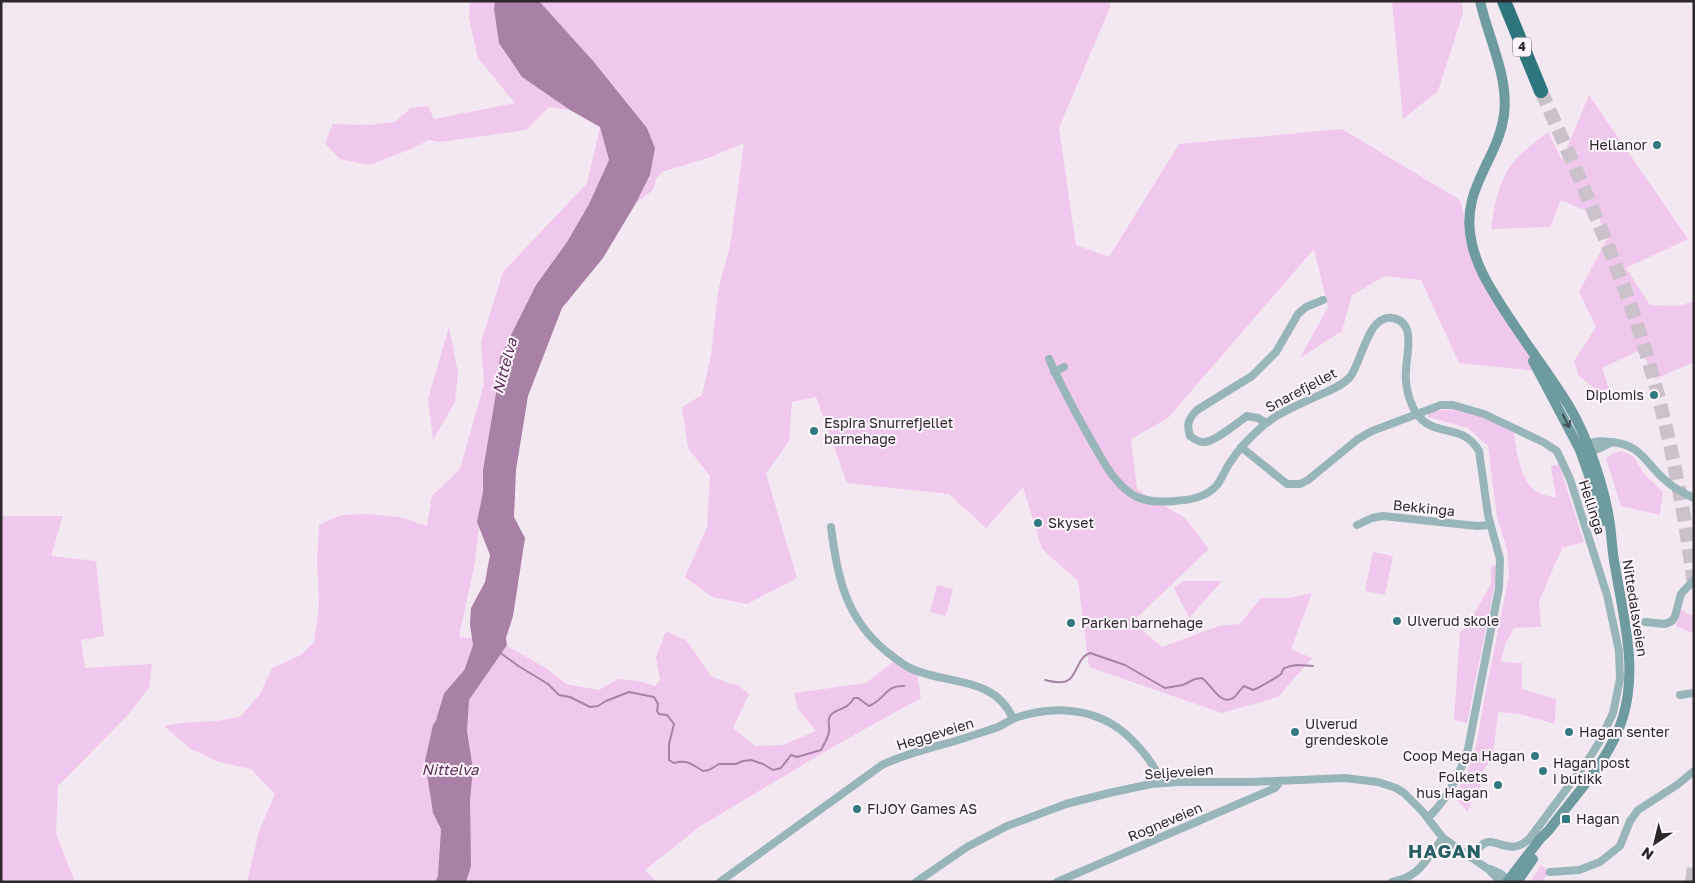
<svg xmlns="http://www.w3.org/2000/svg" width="1695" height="883" font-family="'Golos Text',sans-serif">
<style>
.green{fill:#f0c8ed}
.water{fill:#a981a6}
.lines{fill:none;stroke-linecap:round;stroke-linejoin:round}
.stream{stroke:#a981a6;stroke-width:2}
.river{stroke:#a981a6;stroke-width:11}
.highway-tunnel{stroke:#cbc1ca;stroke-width:14;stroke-dasharray:14 7;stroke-linecap:butt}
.street{stroke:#98b6b9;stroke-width:8}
.secondary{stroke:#6e9ba0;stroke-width:10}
.highway{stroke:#2d767e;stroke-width:14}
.oneway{stroke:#425053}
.poi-dot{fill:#317980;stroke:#fff6fe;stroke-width:2}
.labels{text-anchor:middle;stroke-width:4;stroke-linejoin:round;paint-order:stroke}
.shield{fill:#fff6fe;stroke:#6b656a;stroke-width:1}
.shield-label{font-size:12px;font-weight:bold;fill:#2b272a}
.poi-label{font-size:14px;fill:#2b272a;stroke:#fff6fe;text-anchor:start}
.street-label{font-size:14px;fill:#2b272a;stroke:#fff6fe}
.water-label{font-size:15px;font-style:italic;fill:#5d2a5b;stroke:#fff6fe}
.district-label{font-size:19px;font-weight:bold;letter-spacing:1px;fill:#276166;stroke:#fff6fe}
</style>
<rect width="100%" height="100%" fill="#f3e8f2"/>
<path class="green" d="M470,1H495L494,9L522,77L570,110L549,107L526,130L440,142L429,140L411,149L369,165L340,159L325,143L333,124L368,125L395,122L411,108L428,106L434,119L515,103L478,58L469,18Z
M539,1H1110V7L1059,128L1076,245L1109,257L1179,144L1342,129L1460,200L1468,231L1481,270L1547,372L1459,363L1421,280L1385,276L1352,295L1342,331L1300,358L1328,307L1314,249L1168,418L1131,439L1137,489L1185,518L1209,549L1132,622L1162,647L1219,626L1240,624L1261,598H1289L1312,593L1291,649L1312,658L1278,697L1222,713L1089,667L1078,581L1042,549L1023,487L986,528L949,494L847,483L816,397L792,402L789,441L766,474L797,578L747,604L712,597L685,577L707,527L710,476L688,448L682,407L702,395L711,355L718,291L730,246L744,143L711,157L662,172L656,179L653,190L636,203L650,175L655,148L647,128L594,62Z
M1392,1H1462L1463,13L1438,91L1403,119Z
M1589,95L1688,239L1626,268L1650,305L1678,306L1694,301V362L1655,379L1641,350L1602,368L1614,404L1579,376L1574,361L1596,327L1579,292L1607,239L1598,216L1561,200L1550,227L1491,229C1495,203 1499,176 1518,157C1527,148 1538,140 1548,132L1562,160Z
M600,127L609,160L589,204L501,357L496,393L483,470V492L475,562L459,637L484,639L503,644L546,668L566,684L599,690L618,679L638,681L655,686L660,680L656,657L666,631L687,641L711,676L728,683L738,685L749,694L733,728L755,746L783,745L816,731L798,709L794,693L866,683L893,662L916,666L921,698L836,745L699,827L645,870L657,882H247L259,831L275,794L251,769L219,762L191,749L164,726L181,723L216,721L240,717L260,694L272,668L301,655L314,642L319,605L317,560L319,525L341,515L368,514L400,517L427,526L432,496L460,469L484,384L481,342L503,272L587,183Z
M449,327L458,373L455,402L433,440L428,399Z
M1456,409L1487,418L1513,430C1517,450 1519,480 1537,492C1542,495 1551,496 1556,498L1551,466L1559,464L1584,542L1562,548L1539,601L1541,627L1514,628L1505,645L1501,662L1522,663V689L1556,699L1555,724L1520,714L1498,712L1493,756L1481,774L1480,793L1475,791L1468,812L1454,797L1466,775L1476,746L1486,690L1509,576L1507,549L1497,517L1488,446L1468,428L1428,417V412Z
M1622,451L1634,457L1644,474L1663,492L1660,515L1621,506L1606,459L1613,453Z
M1,516H63L51,556L96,561L104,636L81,640L85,668L152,664L149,688L127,716L58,786L56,834L75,882H1Z
M1373,552L1393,556L1385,595L1365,591Z
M1496,565L1497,573L1467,723L1454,720L1460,632L1466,628L1491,584V566Z
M1184,581H1222L1189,618L1174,588Z
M937,585L953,589L946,616L930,612Z
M1680,609L1694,617V634L1676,626Z
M1541,865L1549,872L1542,882H1530Z"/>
<path class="water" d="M495,1H539L594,62L647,128L655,148L650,175L636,203L603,258L562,308L528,396L516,470L514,517L525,538L513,616L506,638L507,645L469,700L467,731L473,769L470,800L471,866L466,882H435L438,876L441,829L433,813L425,761L433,725L458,689L473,645L470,625L471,608L485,582L490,555L477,522L483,492V470L496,393L500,357L536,285L567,242L589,204L609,160L600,127L570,110L522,77L499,43L494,9Z"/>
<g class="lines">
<path class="stream" d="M499,652L520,667L548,684L559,695L570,697L590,707L598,706L606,701L629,692L654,697L658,704L657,711L659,714L667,715L674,724L669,744V760L674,763C688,759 692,765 703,771L709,770L719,764H736L743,761L751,760L763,764L773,770L781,768L791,755L797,757L821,750C824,744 828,738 829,732C830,727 827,721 830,716C835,708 847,711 854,698H858L869,706C886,699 885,685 904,686
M1045,680C1050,681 1056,683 1062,682C1077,682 1076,657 1090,653L1125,665L1165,688L1183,685L1195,679L1202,678C1211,684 1220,706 1233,698C1237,696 1240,689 1244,686L1253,690C1257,689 1279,676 1281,674C1284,670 1281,670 1285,668C1294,663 1304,666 1313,666"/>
<path class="river" d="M442,719L449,696L469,673"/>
<path class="highway-tunnel" d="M1541,91C1576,170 1612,249 1639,330C1666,414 1683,499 1694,586
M1692,882L1694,864"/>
<path class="street" d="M1049,359C1060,384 1073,408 1087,433C1100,455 1113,485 1137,497C1148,502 1164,502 1175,501C1189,500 1202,498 1213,489C1221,483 1224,471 1229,464C1239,448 1251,436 1264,425C1281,411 1305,402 1324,393C1333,389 1343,385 1350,377C1362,362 1368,313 1393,318C1417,323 1406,354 1406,371C1405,381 1407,391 1410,400C1426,445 1459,417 1479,451L1488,515L1500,559L1499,588L1468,749C1460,775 1447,799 1428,818
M1054,372L1064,367
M1266,423L1258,418L1247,416C1237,423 1216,441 1205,442C1199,443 1194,439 1190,436C1186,424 1189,418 1197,410L1252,376L1276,352L1298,314L1306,307L1323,300
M1585,446C1593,440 1602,441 1611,442C1640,444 1645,462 1664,479C1672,487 1683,493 1694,498
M1241,447L1287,484H1300L1308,480L1358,439L1372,431L1441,405H1453L1484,414L1543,442L1557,451L1570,479L1607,595L1619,651L1620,679L1613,713L1600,741L1588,760L1530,838C1510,859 1494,834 1482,845C1478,848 1475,854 1473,858
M1585,451L1596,450L1613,442
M1357,525L1372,518L1383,516L1477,526L1490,525
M831,527C837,577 846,619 887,652C895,658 903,665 912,669C948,685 995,676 1013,719
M1645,622L1665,624L1672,621L1675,616L1681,594L1694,580
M1680,695L1694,693
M1490,869L1501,874L1510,882
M1550,872L1579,870L1600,862L1620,846L1630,821L1638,810L1677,785L1694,771
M720,882L882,765C909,752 937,747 965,738C976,734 987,731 998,727C1005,724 1011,719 1018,717C1058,704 1101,709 1131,739C1144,752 1156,766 1161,783
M916,882L967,847L1007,826L1066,804L1109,793L1151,784L1179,782H1251L1345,778L1378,782L1396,788L1404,793L1422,811L1443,838L1488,869L1501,882
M1057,882L1275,788L1281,781
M1392,882C1421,877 1426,858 1443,838"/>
<path class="secondary" d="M1480,1C1488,38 1509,76 1504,115C1497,163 1459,189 1472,244C1477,267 1489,286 1501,305C1523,340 1548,372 1569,406C1588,438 1605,488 1610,525C1612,539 1612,552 1615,566C1623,616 1638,667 1623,717C1610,760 1575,795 1549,830L1540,839L1507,882
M1533,361L1580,450L1592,484L1603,521
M1517,882L1533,859"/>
<path class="highway" d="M1504,1L1541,91"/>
</g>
<defs><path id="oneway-shaft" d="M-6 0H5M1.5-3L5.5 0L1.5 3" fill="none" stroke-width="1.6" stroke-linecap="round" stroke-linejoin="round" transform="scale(1.25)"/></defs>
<use class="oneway" href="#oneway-shaft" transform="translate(1566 421) rotate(63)"/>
<g class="poi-dot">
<circle cx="1657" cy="145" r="5"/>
<circle cx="1654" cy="395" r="5"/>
<circle cx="814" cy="431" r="5"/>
<circle cx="1038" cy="523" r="5"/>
<circle cx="1397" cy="621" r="5"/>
<circle cx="1071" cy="623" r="5"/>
<circle cx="1295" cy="732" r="5"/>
<circle cx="1569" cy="732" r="5"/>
<circle cx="1535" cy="756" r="5"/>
<circle cx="1543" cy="771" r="5"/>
<circle cx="1498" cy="785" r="5"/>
<circle cx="857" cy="809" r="5"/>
<rect x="1561" y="814" width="10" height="10" rx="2.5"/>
</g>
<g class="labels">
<rect class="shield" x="1513" y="37.5" width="18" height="19" rx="4"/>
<g class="shield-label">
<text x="1522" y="51">4</text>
</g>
<g class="poi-label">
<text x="1647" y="150" text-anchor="end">Hellanor</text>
<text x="1644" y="400" text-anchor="end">Diplomis</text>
<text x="824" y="428">Espira Snurrefjellet<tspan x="824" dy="16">barnehage</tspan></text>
<text x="1048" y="528">Skyset</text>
<text x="1407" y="626">Ulverud skole</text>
<text x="1081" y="628">Parken barnehage</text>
<text x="1305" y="729">Ulverud<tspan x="1305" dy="16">grendeskole</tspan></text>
<text x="1579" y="737">Hagan senter</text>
<text x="1525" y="761" text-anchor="end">Coop Mega Hagan</text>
<text x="1553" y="768">Hagan post<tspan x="1553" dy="16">i butikk</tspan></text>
<text x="1488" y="782" text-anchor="end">Folkets<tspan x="1488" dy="16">hus Hagan</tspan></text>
<text x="867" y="814">FIJOY Games AS</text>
<text x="1576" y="824">Hagan</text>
</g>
<g class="street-label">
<text transform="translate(1301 390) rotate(-28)" y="5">Snarefjellet</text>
<text transform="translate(1592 507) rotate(72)" y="5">Hellinga</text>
<text transform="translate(1424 508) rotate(6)" y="5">Bekkinga</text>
<text transform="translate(1635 608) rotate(81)" y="5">Nittedalsveien</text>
<text transform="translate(935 734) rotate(-17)" y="5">Heggeveien</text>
<text transform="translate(1179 772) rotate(-4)" y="5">Seljeveien</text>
<text transform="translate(1165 822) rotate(-23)" y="5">Rogneveien</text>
</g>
<g class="water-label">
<text transform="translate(505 366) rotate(-75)" y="5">Nittelva</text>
<text x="450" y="775">Nittelva</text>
</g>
<g class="district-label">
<text x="1445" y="858">HAGAN</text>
</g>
</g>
<rect width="1695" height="883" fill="none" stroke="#2b272a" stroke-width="5"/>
<g transform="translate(1655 843) rotate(215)" stroke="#fff6fe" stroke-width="4" paint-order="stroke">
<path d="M0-4L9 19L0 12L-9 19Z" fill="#2b272a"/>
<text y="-8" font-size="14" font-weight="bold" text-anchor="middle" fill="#2b272a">N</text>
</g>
</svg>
